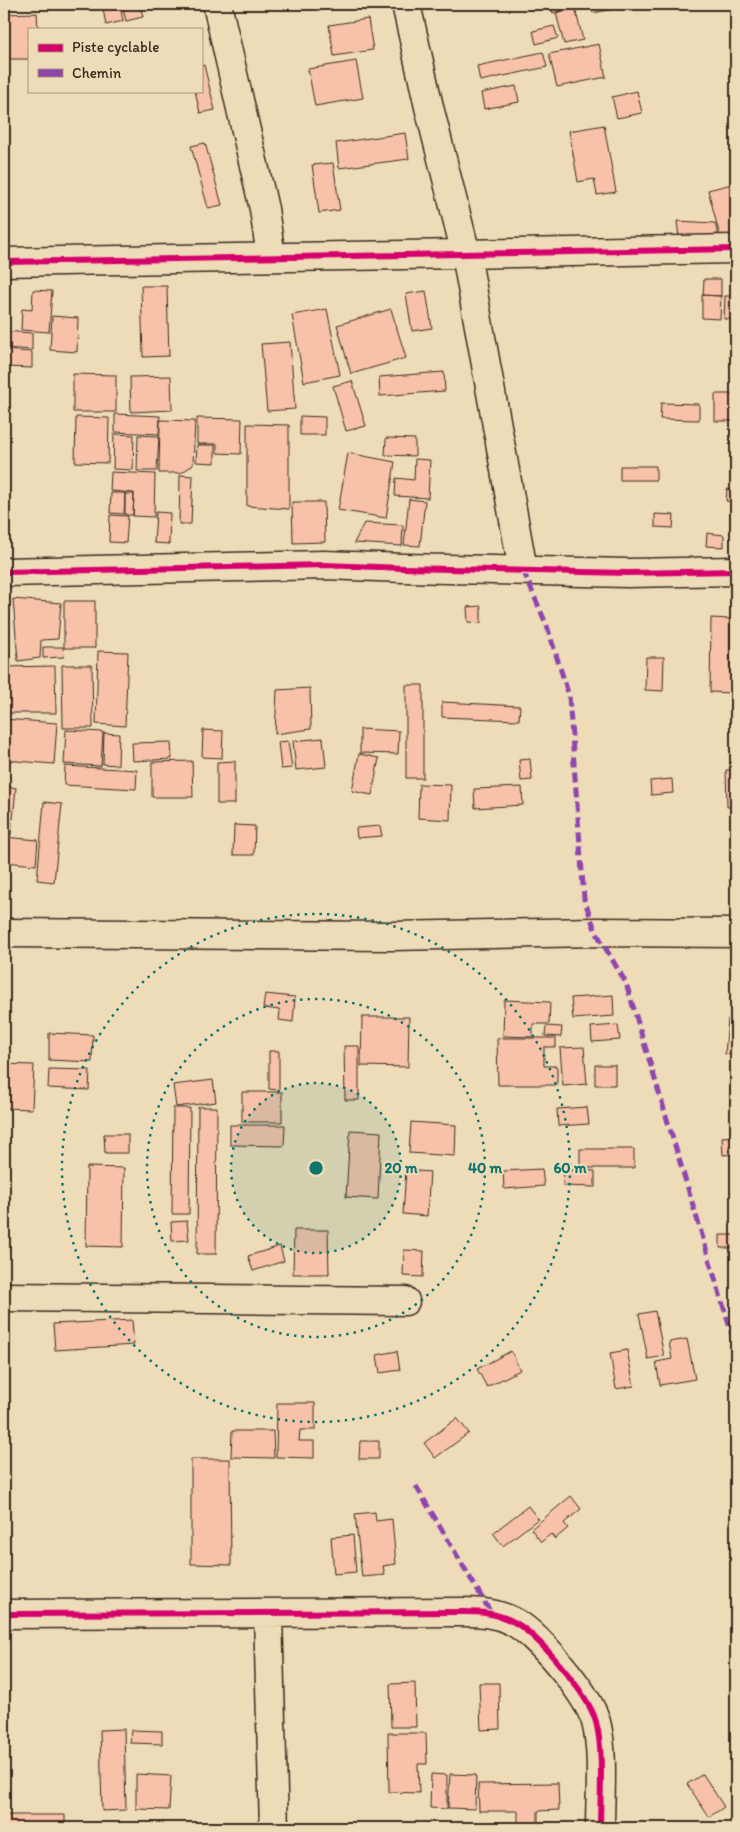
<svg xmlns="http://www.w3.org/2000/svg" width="740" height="1832" font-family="Itim,sans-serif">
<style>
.building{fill:#f7c2a8;stroke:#3b2a1e}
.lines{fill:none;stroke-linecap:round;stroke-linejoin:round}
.minor-casing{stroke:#3b2a1e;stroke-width:31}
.minor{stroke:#eedcb9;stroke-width:28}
.quiet{stroke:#8e44ad;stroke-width:5;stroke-dasharray:10 5;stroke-linecap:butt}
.cycleway-casing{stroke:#eedcb9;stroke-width:9}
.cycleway{stroke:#d6006c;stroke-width:6}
.ring{fill:none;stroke:#0f766e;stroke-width:2.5;stroke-dasharray:2.5 5}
.centre{fill:#0f766e;stroke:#eedcb9;stroke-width:2.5}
.ring-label{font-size:15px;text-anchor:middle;font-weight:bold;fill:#0f766e;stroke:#eedcb9;stroke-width:4;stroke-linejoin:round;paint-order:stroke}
</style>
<rect width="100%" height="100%" fill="#eedcb9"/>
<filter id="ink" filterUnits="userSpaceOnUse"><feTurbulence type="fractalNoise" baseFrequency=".02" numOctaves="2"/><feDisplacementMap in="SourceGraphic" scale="10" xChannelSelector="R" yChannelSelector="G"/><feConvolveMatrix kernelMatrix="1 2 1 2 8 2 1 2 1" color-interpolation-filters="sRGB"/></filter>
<g filter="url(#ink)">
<path class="building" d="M102,4H120L123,21L106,25Z
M122,4H140L143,17L126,21Z
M550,4H580L581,5L553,13Z
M590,4H629V6L593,13Z
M575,8L583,40L564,44L556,13Z
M37,13L38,29H29V59H4V14Z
M368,19L373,50L334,56L329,25Z
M554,26L558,38L536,44L533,31Z
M599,44L606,77L557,87L549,54Z
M543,52L547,67L480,81L477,66Z
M356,61L363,98L315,106L308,69Z
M204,65L215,110L200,113L195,91H201V66Z
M516,86L519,102L484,109L481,93Z
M637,91L642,113L617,118L612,97Z
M604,125L616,192L597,195L594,179L578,182L569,131Z
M405,133L409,159L339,168L336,143Z
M205,143L222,205L208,208L191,146Z
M333,163L340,210L319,213L312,165Z
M736,183V239L721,240L708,190Z
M677,221L715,223L719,239L679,238Z
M704,279H721V296L703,295Z
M141,286H167L169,356L143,357Z
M33,290L52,291L49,332L21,330L22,309L32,310Z
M426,291L432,328L412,331L406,294Z
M702,295L721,296L720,319L702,318Z
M725,296H736V319H724Z
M327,309L340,375L304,382L292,315Z
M391,309L406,358L351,374L337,325Z
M52,316L78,318L77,352L50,350Z
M4,331L32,333V350L4,348Z
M290,342L295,409L267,411L261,344Z
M4,350L32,352V368L4,367Z
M444,372L445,391L380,396L379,377Z
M73,374L116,375V412H73Z
M171,376L172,410L131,412L130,377Z
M352,381L366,426L346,431L333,386Z
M715,394H736V421H715Z
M661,403L699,404V420L660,419Z
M115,414L160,416L159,434L115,432Z
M300,416L325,417V435H300Z
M76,417L109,418L108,463L75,462Z
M197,418L242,419L241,454L217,453V444H197Z
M160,420L195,421L193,465L181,473H159Z
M247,424L289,425V509L247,506Z
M114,434L134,435L133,470L113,469Z
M138,435L159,436L157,471H137Z
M386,438L415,439V456L385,455Z
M197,445H215V463L196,462Z
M348,453L395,462L386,518L338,510Z
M415,459L430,460L428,498L395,496L396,478L414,480Z
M620,466H656V480H620Z
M111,472L155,474L154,517L133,516L134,493L110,491Z
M180,475L193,476L191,524H179Z
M727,489L736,490V502L726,501Z
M111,493H125L124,514L110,513Z
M125,494H134L133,515H125Z
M409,499L425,501L420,546L404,545Z
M292,502H324L325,542L293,543Z
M156,512L170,513L169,544L154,543Z
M655,514L674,515L673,528L655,527Z
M110,515L128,516L126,543L109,542Z
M364,523L403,525L402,546L354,543Z
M707,533L724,535V547L706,546Z
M13,599L61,603L58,639L41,640L40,658L18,661Z
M64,601H95V648H64Z
M481,606V623L468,622L467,607Z
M711,618L730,619V693L710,692Z
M43,647H63L64,657L43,658Z
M98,651L128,652L125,726L96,724Z
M646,657H664L663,691L645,690Z
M62,665H92L93,728H63Z
M55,666L56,713H4V667Z
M406,685H423V778H406Z
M310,688L311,729L275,734L277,690Z
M442,702L520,706L519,720L442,717Z
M4,719L57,723L54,764L4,760Z
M360,729L399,731L398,754L360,753Z
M66,730L103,732L101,766L64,764Z
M203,730L223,731L222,758L202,757Z
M104,733L119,734L118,765L103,764Z
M323,738L326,767L296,770L293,741Z
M288,741L292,768L281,769L278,742Z
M171,742L172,759L133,761L132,743Z
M359,754L379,758L372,795L352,791Z
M530,759L532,780L521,781L519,760Z
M192,761L193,797H152V762Z
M235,761V804H217V762Z
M65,766L137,770L136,789L64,785Z
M726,770H736V807H727Z
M672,779L673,793L651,795L650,781Z
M419,784L451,785L450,820L418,818Z
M4,786L16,788L13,819L4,818Z
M522,787L523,805L475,808L474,789Z
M44,802L62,804L54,882L37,880Z
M4,821L12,822L11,835L4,834Z
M234,825L255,826L254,855H233Z
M380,826L382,836L357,838L356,828Z
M4,837L38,840L36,865L4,862Z
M265,994L295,997L293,1022L279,1020L280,1010L263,1008Z
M613,995L614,1016L573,1019L571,998Z
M504,1000L550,1002L549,1024H533V1037L503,1036Z
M362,1017H409L408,1067L361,1066Z
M728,1019H736V1055L725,1054Z
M618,1025L620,1040L592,1042L591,1027Z
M546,1026L562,1027L561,1037L545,1036Z
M49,1033L93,1035L92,1062L49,1060Z
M497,1038H556V1047H544V1066H557V1085H498Z
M344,1046H359V1100H345Z
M584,1047L587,1084L563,1086L560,1048Z
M269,1051H279V1090L269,1089Z
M4,1064L34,1065L32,1109L4,1108Z
M595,1065H615V1085H595Z
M49,1069L90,1070L89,1090L48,1088Z
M213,1080L216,1102L176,1107L173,1085Z
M242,1092H282V1122H242Z
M198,1107H217L216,1254H197Z
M587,1107L589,1124L558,1126L557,1109Z
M173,1108H190L189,1214H172Z
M411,1122L456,1125L455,1156L409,1153Z
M230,1125H285L284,1146L230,1145Z
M350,1130L381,1132L378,1199L346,1197Z
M104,1134H128V1153H105Z
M736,1136V1154L723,1155L722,1137Z
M580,1149H634V1168H580Z
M87,1167L124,1168L123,1247L86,1246Z
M542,1169L544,1186L504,1189L503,1171Z
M406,1170L430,1172L427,1216L403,1214Z
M564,1170L595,1171V1187L563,1186Z
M187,1221L189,1240L172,1241L171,1222Z
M294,1230H328L329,1274H293Z
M720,1235H736V1248H720Z
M280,1246L284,1261L253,1271L248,1256Z
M404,1250L424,1251L423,1277L403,1276Z
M655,1311L664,1356L648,1359L639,1314Z
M132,1320L134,1345L55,1350L53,1324Z
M687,1339L695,1379L660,1385L656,1362L672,1359L669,1342Z
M627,1350L634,1386L616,1389L610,1353Z
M397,1351L400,1370L380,1373L377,1355Z
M511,1351L520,1370L487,1387L477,1369Z
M277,1403H315V1430H300L299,1441H314V1458L276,1457Z
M457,1418L469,1433L435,1458L424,1443Z
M232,1431H273L274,1458L231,1457Z
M360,1441H379V1459H359Z
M191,1459H230L231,1565L191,1564Z
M571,1496L581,1509L564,1523L568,1528L555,1539L551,1534L541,1542L531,1529Z
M528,1506L538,1519L503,1546L493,1533Z
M375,1512L376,1521L392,1519L396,1564L383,1566L385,1575L362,1577L355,1514Z
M353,1535L356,1572L334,1574L331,1537Z
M415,1683L416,1727H391L390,1684Z
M479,1683H499L500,1729L481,1730Z
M124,1729L126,1810L102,1811L100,1730Z
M4,1730H8V1753H4Z
M131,1730L162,1731V1744L130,1743Z
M388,1733H426L427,1764H418L419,1793L389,1792Z
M136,1774L171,1776L169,1810L136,1809Z
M431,1774L447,1775V1809L430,1808Z
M450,1774L476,1775L475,1809L448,1808Z
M703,1774L724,1807L709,1817L687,1784Z
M558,1783L559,1810L538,1811V1827H518V1811H479L478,1784Z
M4,1815H65V1828H4Z"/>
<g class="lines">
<g class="minor-casing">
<path id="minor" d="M217,4L264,209L271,257
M406,4L429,107L466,254L523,570
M4,262L736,249
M4,572L325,565L404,568L628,573L736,571
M4,933L393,936L596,932L736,933
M4,1297L405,1301
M4,1614L463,1612C481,1612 496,1613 512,1621C536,1632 589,1695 596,1722C604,1752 600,1796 600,1828
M268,1614L274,1828"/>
</g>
<use href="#minor" class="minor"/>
<path class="quiet" d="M523,570L547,626L569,696L584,899L596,932L626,983L736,1348
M416,1486L491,1613"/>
<g class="cycleway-casing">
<path id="cycleway" d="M4,262L736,249
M4,572L325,565L404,568L628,573L736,571
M4,1614L463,1612C481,1612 496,1613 512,1621C536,1632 589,1695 596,1722C604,1752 600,1796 600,1828"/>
</g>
<use href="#cycleway" class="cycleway"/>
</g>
</g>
<circle cx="316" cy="1168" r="85" fill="#0f766e" fill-opacity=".12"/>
<g class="ring">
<circle cx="316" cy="1168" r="85"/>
<circle cx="316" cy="1168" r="169"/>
<circle cx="316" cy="1168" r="254"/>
</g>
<circle cx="316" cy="1168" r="8" class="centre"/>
<g class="ring-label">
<text x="401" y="1173">20 m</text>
<text x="485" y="1173">40 m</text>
<text x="570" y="1173">60 m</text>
</g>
<rect width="740" height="1832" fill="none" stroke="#eedcb9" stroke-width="20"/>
<rect x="10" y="10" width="720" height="1812" fill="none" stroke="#3b2a1e" stroke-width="2" filter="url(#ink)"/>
<rect x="28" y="28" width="175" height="65" fill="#eedcb9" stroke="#a6957b"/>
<rect x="38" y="44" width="25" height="8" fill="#d6006c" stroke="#a6957b"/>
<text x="72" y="52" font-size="15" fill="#3b2a1e">Piste cyclable</text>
<rect x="38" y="69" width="25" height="8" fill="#8e44ad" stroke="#a6957b"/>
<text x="72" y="78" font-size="15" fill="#3b2a1e">Chemin</text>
</svg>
